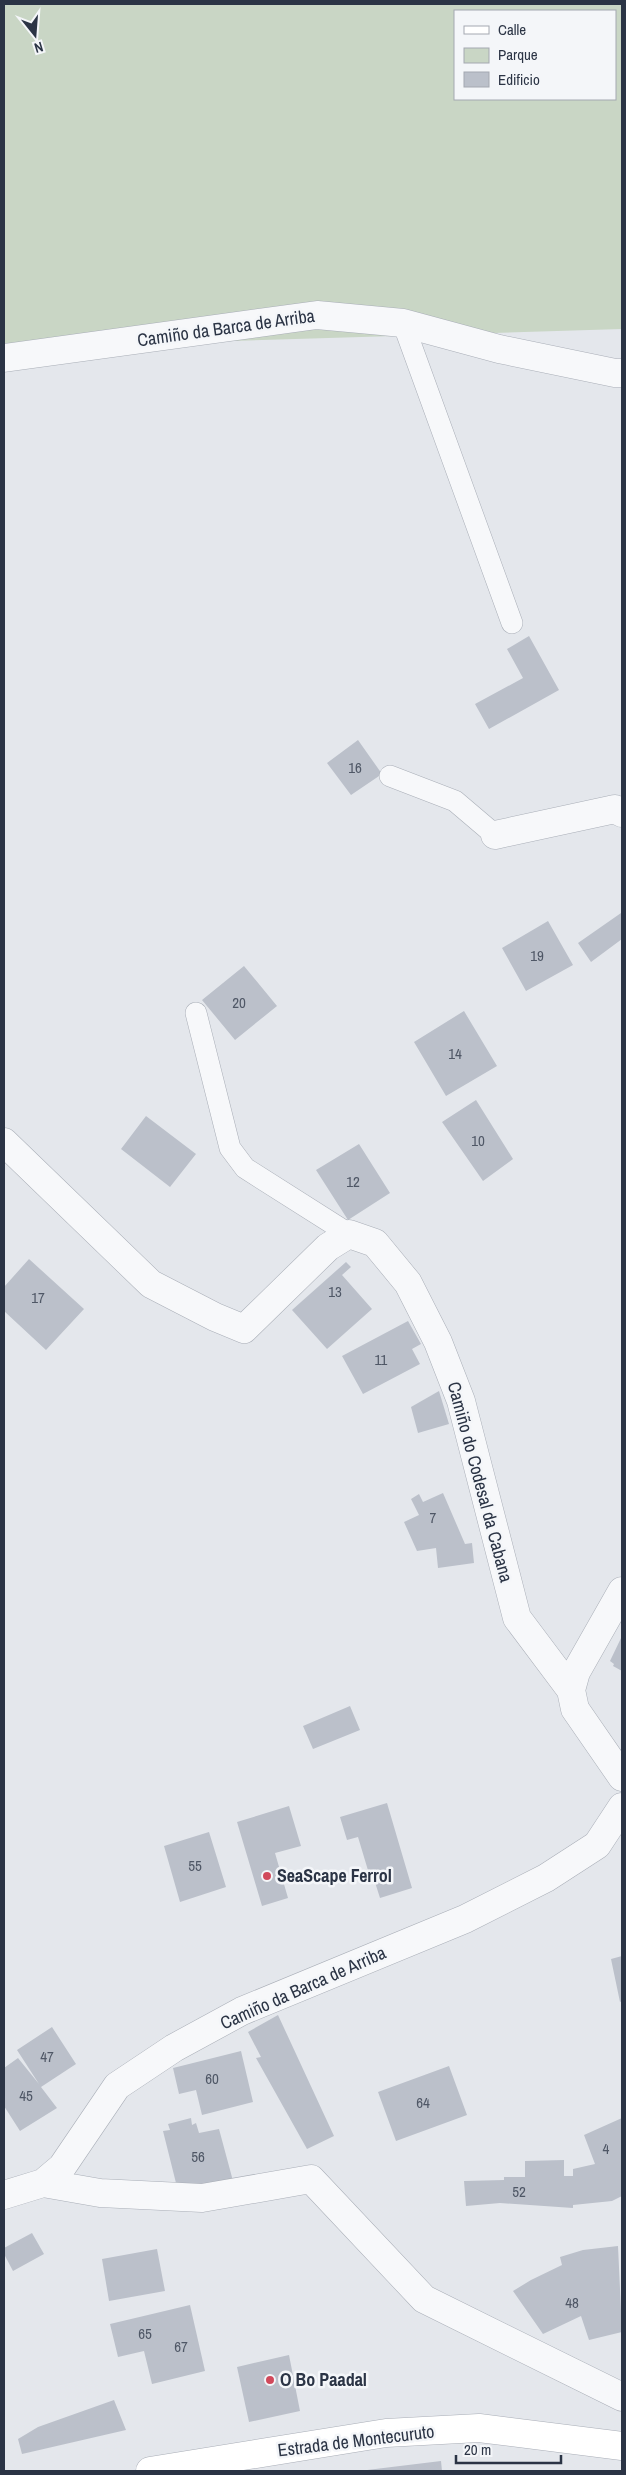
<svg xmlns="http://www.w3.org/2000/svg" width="626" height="2475" font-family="'Archivo Narrow',sans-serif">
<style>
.green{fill:#c9d6c5;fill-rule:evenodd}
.building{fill:#bbc0ca}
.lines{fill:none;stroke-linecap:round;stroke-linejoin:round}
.lane-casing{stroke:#a9aeb7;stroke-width:22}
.street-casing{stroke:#a9aeb7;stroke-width:29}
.secondary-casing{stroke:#a9aeb7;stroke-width:29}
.lane{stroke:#f7f8fa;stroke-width:21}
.street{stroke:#f7f8fa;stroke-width:28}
.secondary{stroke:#fff;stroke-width:28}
.poi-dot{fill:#d1495b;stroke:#f4f6f9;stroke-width:2}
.labels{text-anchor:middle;stroke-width:5;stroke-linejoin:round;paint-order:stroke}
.number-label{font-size:15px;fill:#4f5766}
.street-label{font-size:18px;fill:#2b3445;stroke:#f4f6f9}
.poi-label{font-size:18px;font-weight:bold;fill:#2b3445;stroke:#f4f6f9;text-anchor:start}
</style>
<rect width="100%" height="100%" fill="#e4e7ec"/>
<path class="green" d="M4,4H622V329L99,345L4,351ZM455,11H615V99H455Z"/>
<path class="building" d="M529,636L559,690L489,729L475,704L523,678L507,649Z
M358,740L382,774L351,795L327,763Z
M621,913L622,939L591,962L578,943Z
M548,921L573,965L526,991L502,948Z
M244,966L277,1006L235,1040L202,1000Z
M464,1011L497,1066L446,1096L414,1042Z
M476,1100L513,1159L483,1181L442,1122Z
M146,1116L196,1154L170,1187L121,1149Z
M359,1144L390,1193L348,1220L316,1170Z
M29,1259L84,1309L46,1350L4,1311V1287Z
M346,1262L351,1267L342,1275L372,1309L327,1349L292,1310Z
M408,1321L421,1344L412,1349L420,1364L363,1394L342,1356Z
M439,1391L449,1424L418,1433L411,1407Z
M443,1493L465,1544L472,1543L474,1563L438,1568L436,1548L417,1551L404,1522L419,1515L411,1499L419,1494L423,1502Z
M622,1636V1671L613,1666L614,1664L610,1661Z
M350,1706L360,1730L313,1749L303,1726Z
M387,1803L412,1888L380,1898L373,1876L370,1877L358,1837L347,1840L340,1817Z
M289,1806L301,1846L275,1853L288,1898L262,1906L237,1822Z
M209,1832L226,1887L180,1902L164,1846Z
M622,1956V2001L620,2002L611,1959Z
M278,2015L334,2136L307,2149L256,2058L261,2057L248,2032Z
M52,2027L76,2064L41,2087L57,2108L20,2131L4,2106V2068L18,2058L39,2084L17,2050Z
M241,2051L253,2102L202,2115L196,2090L179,2094L173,2068Z
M449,2066L467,2115L396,2141L378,2092Z
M191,2118L192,2125L196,2123L199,2133L219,2129L233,2181L177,2187L163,2131L170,2130L168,2124Z
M622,2118V2196L612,2201L573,2205V2208L500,2203L466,2206L464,2181L504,2180V2177H525V2161L564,2160V2176H573V2169L595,2164L584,2135Z
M32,2233L44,2254L13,2271L4,2254V2248Z
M618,2246L622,2332L589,2340L581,2316L543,2334L513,2291L531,2280L562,2265L560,2257L583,2250Z
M157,2249L165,2291L109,2301L102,2259Z
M190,2305L205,2371L152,2384L144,2351L118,2357L110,2324Z
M289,2355L300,2411L249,2422L237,2367Z
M114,2400L126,2430L22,2454L18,2439L38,2427Z
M441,2461L442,2471H367V2470Z"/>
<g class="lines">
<g class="lane-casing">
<path id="lane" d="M403,323L512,623
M390,776L455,801L495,835
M196,1013L230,1148L245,1168L349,1234"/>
</g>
<g class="street-casing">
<path id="street" d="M4,358L317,315L403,323L499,349L615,373H622
M495,835L615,809L622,813
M4,1142L151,1284L215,1317L244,1329L328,1247L349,1234L375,1243L408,1283L438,1342L461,1401L517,1618L571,1690
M622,1591L576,1672L571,1690L575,1709L622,1777
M43,2183L100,2193L202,2198L311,2179L424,2299L622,2397
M4,2195L43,2183L62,2167L117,2086L174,2048L242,2011L465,1919L546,1878L597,1845L622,1807"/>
</g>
<g class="secondary-casing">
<path id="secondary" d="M150,2471L386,2433L479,2428L622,2446"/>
</g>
<use href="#lane" class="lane"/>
<use href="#street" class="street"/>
<use href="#secondary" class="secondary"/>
</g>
<g class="poi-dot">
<circle cx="267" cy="1876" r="5"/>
<circle cx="270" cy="2380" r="5"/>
</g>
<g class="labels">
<g class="number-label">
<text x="355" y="773">16</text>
<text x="537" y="961">19</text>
<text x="239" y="1008">20</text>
<text x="455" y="1059">14</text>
<text x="478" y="1146">10</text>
<text x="353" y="1187">12</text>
<text x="335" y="1297">13</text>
<text x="38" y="1303">17</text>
<text x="381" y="1365">11</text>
<text x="433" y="1523">7</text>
<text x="195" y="1871">55</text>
<text x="47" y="2062">47</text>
<text x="212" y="2084">60</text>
<text x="26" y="2101">45</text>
<text x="423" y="2108">64</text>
<text x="606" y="2154">4</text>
<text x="198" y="2162">56</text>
<text x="519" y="2197">52</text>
<text x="572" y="2308">48</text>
<text x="145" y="2339">65</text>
<text x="181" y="2352">67</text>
</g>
<g class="street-label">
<text transform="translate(226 328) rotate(-8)" y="6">Camiño da Barca de Arriba</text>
<text transform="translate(480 1482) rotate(75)" y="6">Camiño do Codesal da Cabana</text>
<text transform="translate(303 1988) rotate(-24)" y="6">Camiño da Barca de Arriba</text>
<text transform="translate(356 2441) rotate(-7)" y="6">Estrada de Montecuruto</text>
</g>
<g class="poi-label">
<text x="277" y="1882">SeaScape Ferrol</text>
<text x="280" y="2386">O Bo Paadal</text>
</g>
</g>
<rect width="626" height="2475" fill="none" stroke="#2b3445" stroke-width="10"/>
<rect x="454" y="10" width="162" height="90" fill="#f4f6f9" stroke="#a4a8b1"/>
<rect x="464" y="26" width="25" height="8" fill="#ffffff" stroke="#a4a8b1"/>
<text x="498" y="35" font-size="15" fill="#2b3445">Calle</text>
<rect x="464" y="48" width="25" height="15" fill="#c9d6c5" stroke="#a4a8b1"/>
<text x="498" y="60" font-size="15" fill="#2b3445">Parque</text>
<rect x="464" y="72" width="25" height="15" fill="#bbc0ca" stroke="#a4a8b1"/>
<text x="498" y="85" font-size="15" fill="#2b3445">Edificio</text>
<g transform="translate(35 35) rotate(163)" stroke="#f4f6f9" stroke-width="4" paint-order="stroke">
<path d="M0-4L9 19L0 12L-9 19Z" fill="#2b3445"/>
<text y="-8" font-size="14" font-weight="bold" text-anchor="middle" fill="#2b3445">N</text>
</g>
<path d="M456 2455v8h105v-8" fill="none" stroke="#2b3445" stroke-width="2.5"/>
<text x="464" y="2455" font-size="15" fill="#2b3445" stroke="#f4f6f9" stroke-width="4" paint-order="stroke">20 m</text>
</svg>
